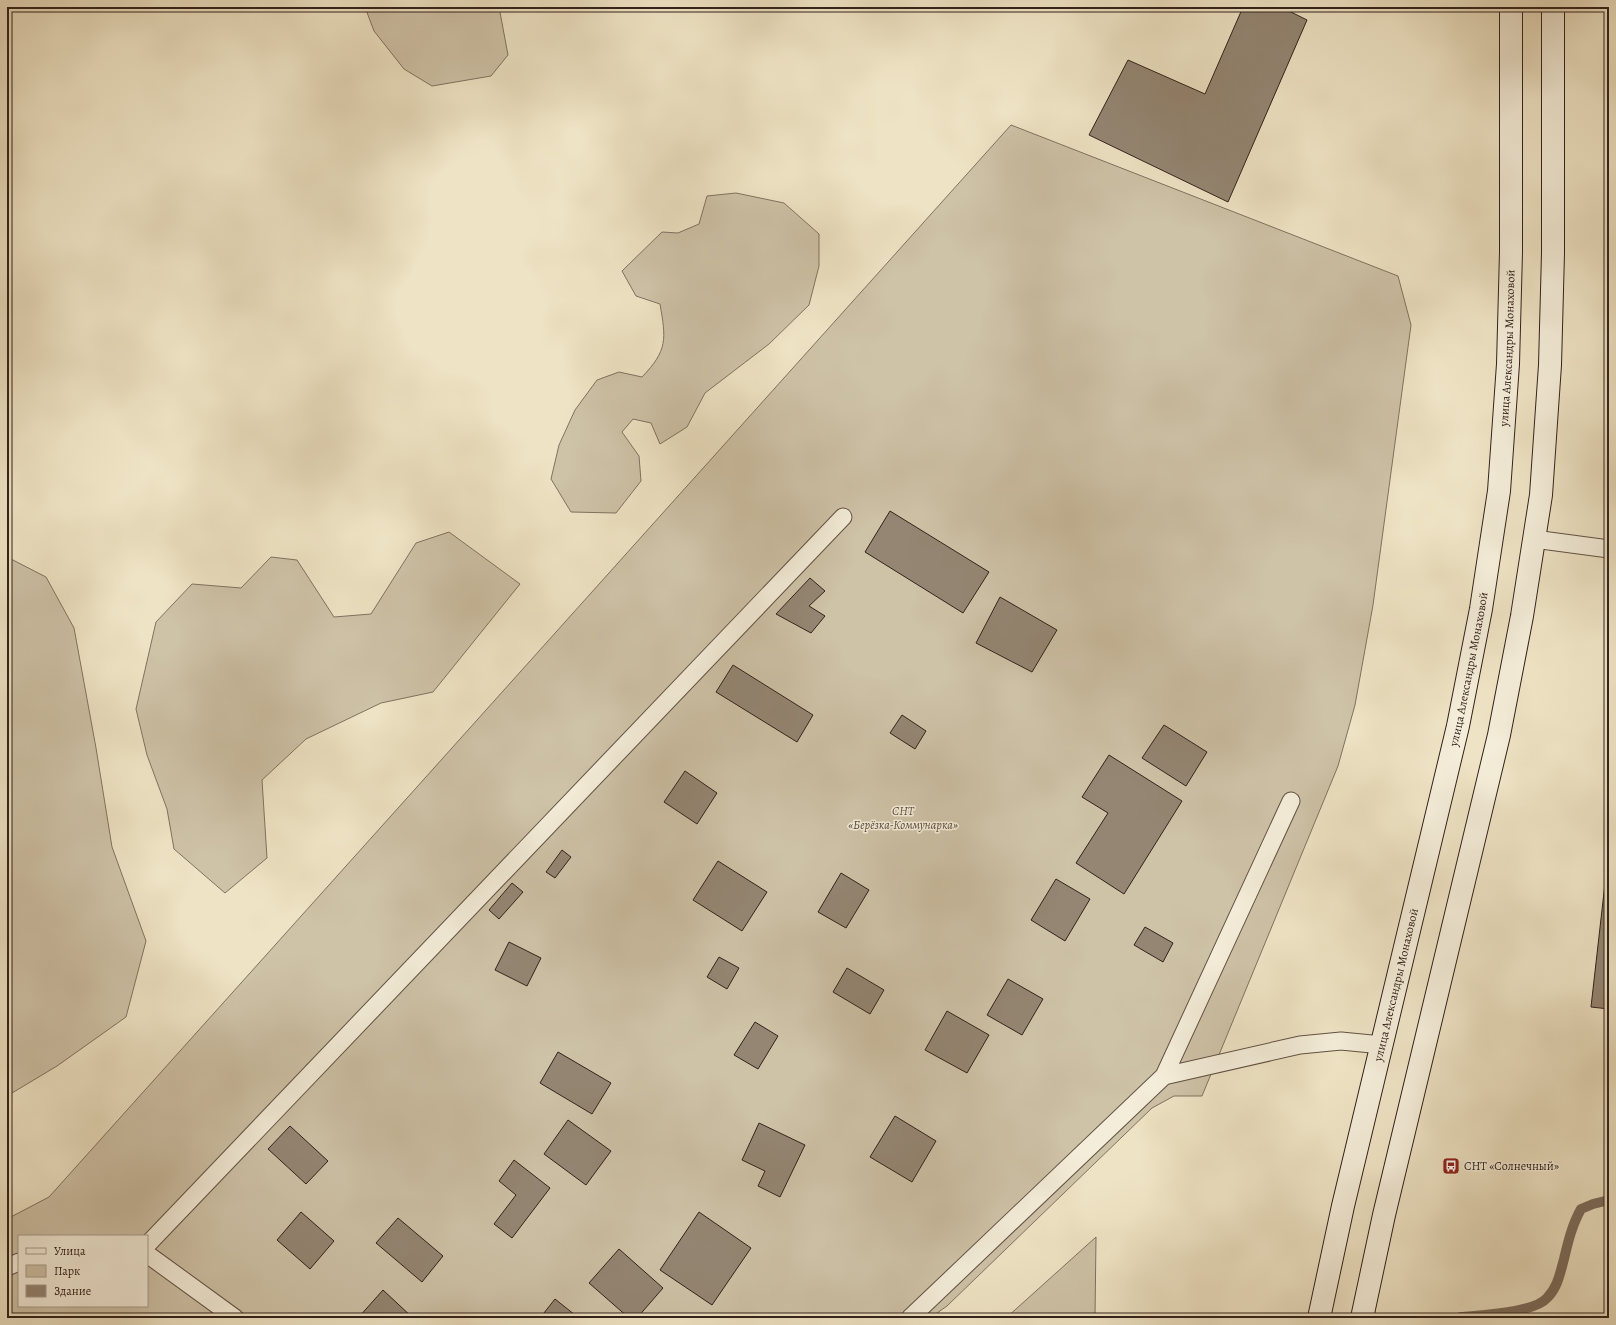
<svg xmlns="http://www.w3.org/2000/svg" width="1616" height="1325" font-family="Alegreya,serif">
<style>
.green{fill:#cec2a7;stroke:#807261;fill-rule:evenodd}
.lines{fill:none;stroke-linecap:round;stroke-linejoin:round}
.stream{stroke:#7c6e5e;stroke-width:10}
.building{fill:#948673;stroke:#32221b}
.lane-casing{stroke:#615245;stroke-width:19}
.secondary-casing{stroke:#32221b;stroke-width:24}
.lane{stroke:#f4edd9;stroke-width:17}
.secondary{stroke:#f4edd9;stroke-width:22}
.labels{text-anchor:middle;stroke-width:3;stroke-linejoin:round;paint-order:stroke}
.street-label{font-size:12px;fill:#32221b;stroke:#f4edd9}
.park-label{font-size:12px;font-style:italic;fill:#594a3e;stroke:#f4edd9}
.poi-label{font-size:12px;fill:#32221b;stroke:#f4edd9;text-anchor:start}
</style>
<rect width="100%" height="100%" fill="#eee3c4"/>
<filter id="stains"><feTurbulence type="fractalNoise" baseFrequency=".005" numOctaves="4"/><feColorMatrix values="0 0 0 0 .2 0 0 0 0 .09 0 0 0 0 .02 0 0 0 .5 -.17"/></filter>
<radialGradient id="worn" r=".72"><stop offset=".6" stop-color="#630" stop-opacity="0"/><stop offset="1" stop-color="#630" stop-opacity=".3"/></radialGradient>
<path class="green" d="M365,7H499L508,55L491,76L432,86L404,69L374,31Z
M1011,125L1398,276L1411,325L1373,605L1355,705L1338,766L1202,1096H1174L1152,1108L947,1306L930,1318H7V1219L49,1197ZM19,1236H147V1306H19Z
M736,193L784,203L819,234V266L809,305L769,344L705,393L687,427L660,444L651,423L633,419L622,432L639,456L641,481L616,513L571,512L551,479L559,445L575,410L597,380L619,372L642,377C668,350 666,339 660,304L636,296L622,271L662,232L678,233L699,224L707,196Z
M449,532L520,584L433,692L381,703L306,739L262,780L267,858L225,893L174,849L167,809L147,755L136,709L156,622L192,584L241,588L271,557L297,560L334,617L371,614L416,543Z
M7,557L46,577L74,628L96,748L112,847L146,941L126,1017L57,1066L7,1096Z
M1096,1237L1095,1318H1006Z"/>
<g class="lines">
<path class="stream" d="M1461,1317C1481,1315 1534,1313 1547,1298C1558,1287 1560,1273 1564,1259C1568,1242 1572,1225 1581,1209L1593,1204L1609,1200"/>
</g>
<path class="building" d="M1243,7H1281L1307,20L1228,202L1089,135L1128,60L1205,94Z
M890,511L989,572L963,613L865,552Z
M810,578L825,591L809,606L825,616L811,633L776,614Z
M1000,597L1057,630L1032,672L976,643Z
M733,665L813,715L797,742L716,692Z
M902,715L926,731L915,749L890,733Z
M1164,725L1207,752L1186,786L1142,758Z
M1109,755L1182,801L1124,894L1076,863L1108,813L1082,797Z
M685,771L717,793L697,824L664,802Z
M1609,848V1009L1591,1007Z
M562,850L571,857L555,878L546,872Z
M718,861L767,892L742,931L693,900Z
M841,873L869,890L846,928L818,912Z
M1056,879L1090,899L1065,941L1031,920Z
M512,883L523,892L499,919L489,910Z
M1145,927L1173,943L1163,962L1134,945Z
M509,942L541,958L527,986L495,970Z
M719,957L739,968L727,989L707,977Z
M847,968L884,990L870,1014L833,992Z
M1008,979L1043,999L1022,1035L987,1015Z
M947,1011L989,1035L967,1073L925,1050Z
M755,1022L778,1036L758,1069L734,1055Z
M558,1052L611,1083L592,1114L540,1083Z
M895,1116L936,1141L912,1182L870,1157Z
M568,1120L611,1151L586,1185L544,1154Z
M759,1123L805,1145L780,1197L758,1186L765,1171L742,1160Z
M290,1126L328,1161L306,1184L268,1149Z
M514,1160L550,1188L512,1238L494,1224L516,1195L499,1181Z
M301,1212L334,1241L310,1269L277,1240Z
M699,1212L751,1248L712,1305L660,1270Z
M398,1218L443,1256L422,1282L376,1243Z
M619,1249L663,1288L637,1318H629L589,1283Z
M383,1290L413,1318H358Z
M555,1299L575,1315L572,1318H540Z"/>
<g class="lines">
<g class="lane-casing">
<path id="lane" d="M1534,539L1609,549
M1164,1076L1291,801
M147,1245L843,517
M147,1254L235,1318
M7,1267L19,1262
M910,1318L1164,1076L1300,1045L1341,1041L1382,1045"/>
</g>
<g class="secondary-casing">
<g id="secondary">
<path id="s1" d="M1319,1318L1343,1206L1458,726L1481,609L1499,491L1508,364L1511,252V7"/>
<path d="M1362,1318L1384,1215L1499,735L1522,616L1541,495L1550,365L1553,253V7"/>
</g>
</g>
<use href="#lane" class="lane"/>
<use href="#secondary" class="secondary"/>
</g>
<defs>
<g id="bus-square" transform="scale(0.9)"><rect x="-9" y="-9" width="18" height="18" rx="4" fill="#8f2418" stroke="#f4edd9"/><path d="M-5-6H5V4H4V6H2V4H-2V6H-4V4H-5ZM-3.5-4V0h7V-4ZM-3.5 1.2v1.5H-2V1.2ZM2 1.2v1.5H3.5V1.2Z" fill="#fff"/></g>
</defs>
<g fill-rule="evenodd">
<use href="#bus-square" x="1451" y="1166"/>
</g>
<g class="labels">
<g class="street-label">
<text dy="4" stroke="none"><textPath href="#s1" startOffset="990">улица Александры Монаховой</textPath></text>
<text dy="4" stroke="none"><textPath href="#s1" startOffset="666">улица Александры Монаховой</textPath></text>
<text dy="4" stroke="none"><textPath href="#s1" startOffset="342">улица Александры Монаховой</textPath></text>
</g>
<g class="park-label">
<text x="903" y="815">СНТ<tspan x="903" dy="14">«Берёзка-Коммунарка»</tspan></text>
</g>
<g class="poi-label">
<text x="1464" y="1170">СНТ «Солнечный»</text>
</g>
</g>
<rect width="1616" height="1325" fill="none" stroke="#eee3c4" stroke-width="24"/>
<rect x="8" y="8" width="1600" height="1309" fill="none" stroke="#32221b" stroke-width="2"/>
<rect x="12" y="12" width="1592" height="1301" fill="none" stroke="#32221b"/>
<rect x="18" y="1235" width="130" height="72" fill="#f4edd9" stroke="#a69c8d"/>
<rect x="26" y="1248" width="20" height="6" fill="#f4edd9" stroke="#a69c8d"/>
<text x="54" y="1255" font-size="12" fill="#32221b">Улица</text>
<rect x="26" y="1265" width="20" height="12" fill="#cec2a7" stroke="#a69c8d"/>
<text x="54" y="1275" font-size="12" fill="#32221b">Парк</text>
<rect x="26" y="1285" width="20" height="12" fill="#948673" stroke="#a69c8d"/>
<text x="54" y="1295" font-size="12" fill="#32221b">Здание</text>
<rect width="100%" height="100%" filter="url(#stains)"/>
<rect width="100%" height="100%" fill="url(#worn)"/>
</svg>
